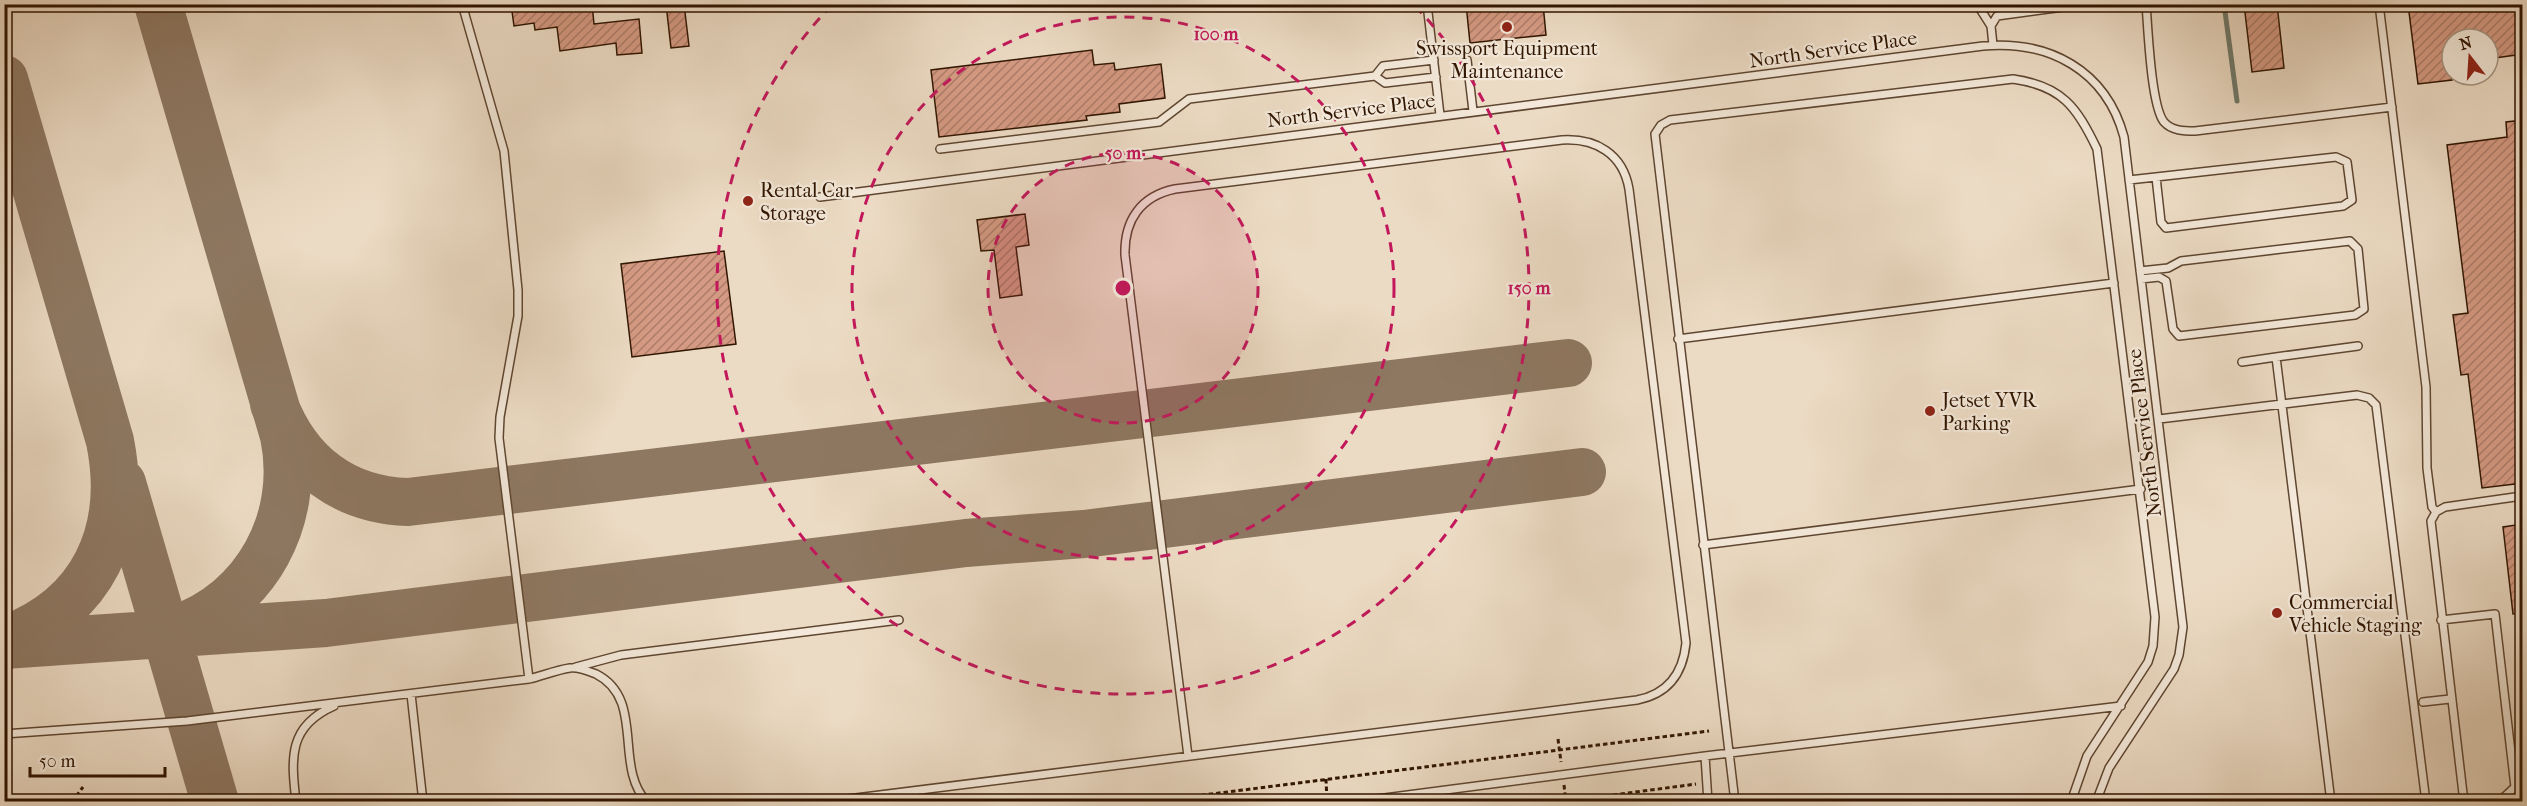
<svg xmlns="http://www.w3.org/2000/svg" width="2527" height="806" font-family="'IM FELL French Canon',serif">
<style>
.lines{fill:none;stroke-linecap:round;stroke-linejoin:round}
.stream{stroke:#6f796c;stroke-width:5}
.taxiway{stroke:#8e7862;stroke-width:48}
.building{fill:url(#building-hatch);stroke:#301500;stroke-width:1.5}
.service-casing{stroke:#5f4631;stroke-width:10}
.path{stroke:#301500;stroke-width:3;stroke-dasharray:4.5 3;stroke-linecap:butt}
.service{stroke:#f3e8d9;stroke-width:7}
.ring{fill:none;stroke:#c2185b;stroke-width:3;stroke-dasharray:10 8}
.poi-dot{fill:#8f2418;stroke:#f3e8d9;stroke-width:2}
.labels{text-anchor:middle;stroke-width:4.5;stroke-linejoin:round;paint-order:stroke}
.poi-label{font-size:20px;fill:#301500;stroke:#f3e8d9;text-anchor:start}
.street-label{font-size:20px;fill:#301500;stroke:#f3e8d9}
.centre{fill:#c2185b;stroke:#f3e8d9;stroke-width:3}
.ring-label{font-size:18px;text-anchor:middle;font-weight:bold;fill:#c2185b;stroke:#f3e8d9;stroke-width:4.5;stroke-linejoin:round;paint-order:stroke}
</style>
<defs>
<pattern id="building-hatch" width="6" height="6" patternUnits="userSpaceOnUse" patternTransform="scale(1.5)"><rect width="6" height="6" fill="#d59a83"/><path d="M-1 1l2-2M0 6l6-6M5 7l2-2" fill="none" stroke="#ad7c69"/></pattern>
</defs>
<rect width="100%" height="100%" fill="#ecdbc4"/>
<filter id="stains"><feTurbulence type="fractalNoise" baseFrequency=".00333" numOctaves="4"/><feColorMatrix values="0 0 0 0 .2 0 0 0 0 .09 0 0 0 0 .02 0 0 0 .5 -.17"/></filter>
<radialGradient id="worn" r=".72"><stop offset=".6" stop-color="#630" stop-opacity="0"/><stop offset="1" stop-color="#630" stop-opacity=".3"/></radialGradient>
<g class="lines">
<path class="stream" d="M2224,4L2237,101"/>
<path class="taxiway" d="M158,4L284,436C301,518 257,602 176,629
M4,79L110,441C128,531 94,608 4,640
M274,404C297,464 343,500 408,502L1568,363
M122,483L215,802
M4,645L326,623L966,543L1084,534L1582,472"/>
</g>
<path class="building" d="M511,4H592L594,24L639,19L642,53L617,55L616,43L560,51L557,27L535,30L534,23L514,26Z
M666,4H684L689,46L671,48Z
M1466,4H1543L1546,35L1470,43Z
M2244,4H2277L2284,68L2252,72Z
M2408,4H2523V54L2488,59V39H2452V80L2418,84Z
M1092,50L1094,65L1114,63L1115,70L1161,64L1165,98L1119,104L1120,112L1086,116L1087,120L939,137L931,70Z
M2523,120V483L2482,488L2468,374L2461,375L2453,315L2468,313L2447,145L2507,137L2506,122Z
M1025,214L1029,245L1016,247L1022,295L1000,298L994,250L981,251L977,220Z
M724,251L736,344L632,357L621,264Z
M2523,524V613L2513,614L2503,527Z"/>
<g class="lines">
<g class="service-casing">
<path id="service" d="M462,4L504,151L518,290V316L500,417L499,438L529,679
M1427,4L1440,115
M1977,4L1991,26L1997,16L2086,4
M2146,4C2148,28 2151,106 2164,122C2172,131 2184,131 2195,131L2392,107
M2379,4L2426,387L2427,468L2432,507L2436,512
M1991,26L1993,45
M1434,60L1383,66L1375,76L1385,83L1436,77
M1467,60L1473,111
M940,149L1159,122L1189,99L1375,76
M2129,180L2336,157L2347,162L2352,200L2343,206L2166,228L2161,222L2156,177
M820,197L1983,46C2049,40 2106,70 2124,137L2183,627L2179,655L2174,669L2109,768L2096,802
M2140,271L2168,268L2181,261L2350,241L2358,249L2364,309L2355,315L2179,336L2173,329L2166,281L2159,277L2141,279
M1678,339L2114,283
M2242,362L2276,357
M2159,419L2357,395L2369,398L2376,405L2426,802
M1703,545L2141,489
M2441,620L2495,614L2515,787
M576,667L621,655L899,620
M411,694L423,802
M2423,702L2450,699
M4,734L187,721L529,679C542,676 556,670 570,668C578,667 588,671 596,674C646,699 613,767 647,802
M1705,756L2121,706
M296,802C291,758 288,726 334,706
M824,802L1637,700C1668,694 1683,673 1686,643L1629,189C1623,154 1596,138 1562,140L1175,189C1141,196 1124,220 1125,255L1188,756
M1354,802L1705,756L1708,802
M1735,802L1655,134L1661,125L1670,120L2013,79C2062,86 2077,107 2097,149L2155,617L2153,646L2148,662L2087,756L2071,802
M2331,802L2276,357L2358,346
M2464,802L2431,521L2436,512L2445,507L2522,496
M2499,802L2515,787L2522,785"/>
</g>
<path class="path" d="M1558,739L1561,762
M1326,779L1327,802
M1564,785L1566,802
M1164,800L1709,731
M72,802L83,787
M1561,802L1696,784"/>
<use href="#service" class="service"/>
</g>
<circle cx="1123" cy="288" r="135" fill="#c2185b" fill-opacity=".12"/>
<g class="ring">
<circle cx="1123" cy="288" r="135"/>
<circle cx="1123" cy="288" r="271"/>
<path d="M1415 6A406 406 0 1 1 831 6"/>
</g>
<g class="poi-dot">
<circle cx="1507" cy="27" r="6"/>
<circle cx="748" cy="201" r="6"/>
<circle cx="1930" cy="411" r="6"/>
<circle cx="2277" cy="613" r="6"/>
</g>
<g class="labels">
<g class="poi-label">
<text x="1507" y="55" text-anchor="middle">Swissport Equipment<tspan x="1507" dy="23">Maintenance</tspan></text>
<text x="760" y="197">Rental Car<tspan x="760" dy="23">Storage</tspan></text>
<text x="1942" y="407">Jetset YVR<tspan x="1942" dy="23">Parking</tspan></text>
<text x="2289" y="609">Commercial<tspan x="2289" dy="23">Vehicle Staging</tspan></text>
</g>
<g class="street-label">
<text transform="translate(1833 49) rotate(-8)" y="7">North Service Place</text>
<text transform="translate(1351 110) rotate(-7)" y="7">North Service Place</text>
<text transform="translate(2144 433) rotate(-97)" y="7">North Service Place</text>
</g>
</g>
<circle cx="1123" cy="288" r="9" class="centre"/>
<g class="ring-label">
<text x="1216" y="40">100 m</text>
<text x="1123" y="159">50 m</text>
<text x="1529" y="294">150 m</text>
</g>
<rect width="2527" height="806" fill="none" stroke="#ecdbc4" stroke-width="24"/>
<rect x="6" y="6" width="2515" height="794" fill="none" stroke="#301500" stroke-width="3"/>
<rect x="12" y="12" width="2503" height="782" fill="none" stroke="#301500" stroke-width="1.5"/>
<g transform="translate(2470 57) rotate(343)"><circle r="28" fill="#f3e8d9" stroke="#a59482" stroke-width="1.5"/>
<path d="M0-4.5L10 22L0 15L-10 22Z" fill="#8f2418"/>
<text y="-9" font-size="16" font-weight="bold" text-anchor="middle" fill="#301500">N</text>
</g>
<path d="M30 767v9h135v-9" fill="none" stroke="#301500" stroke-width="3"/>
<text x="39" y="767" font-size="18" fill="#301500" stroke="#f3e8d9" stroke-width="4.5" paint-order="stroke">50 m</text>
<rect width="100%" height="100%" filter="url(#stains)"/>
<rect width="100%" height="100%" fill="url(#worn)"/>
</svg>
